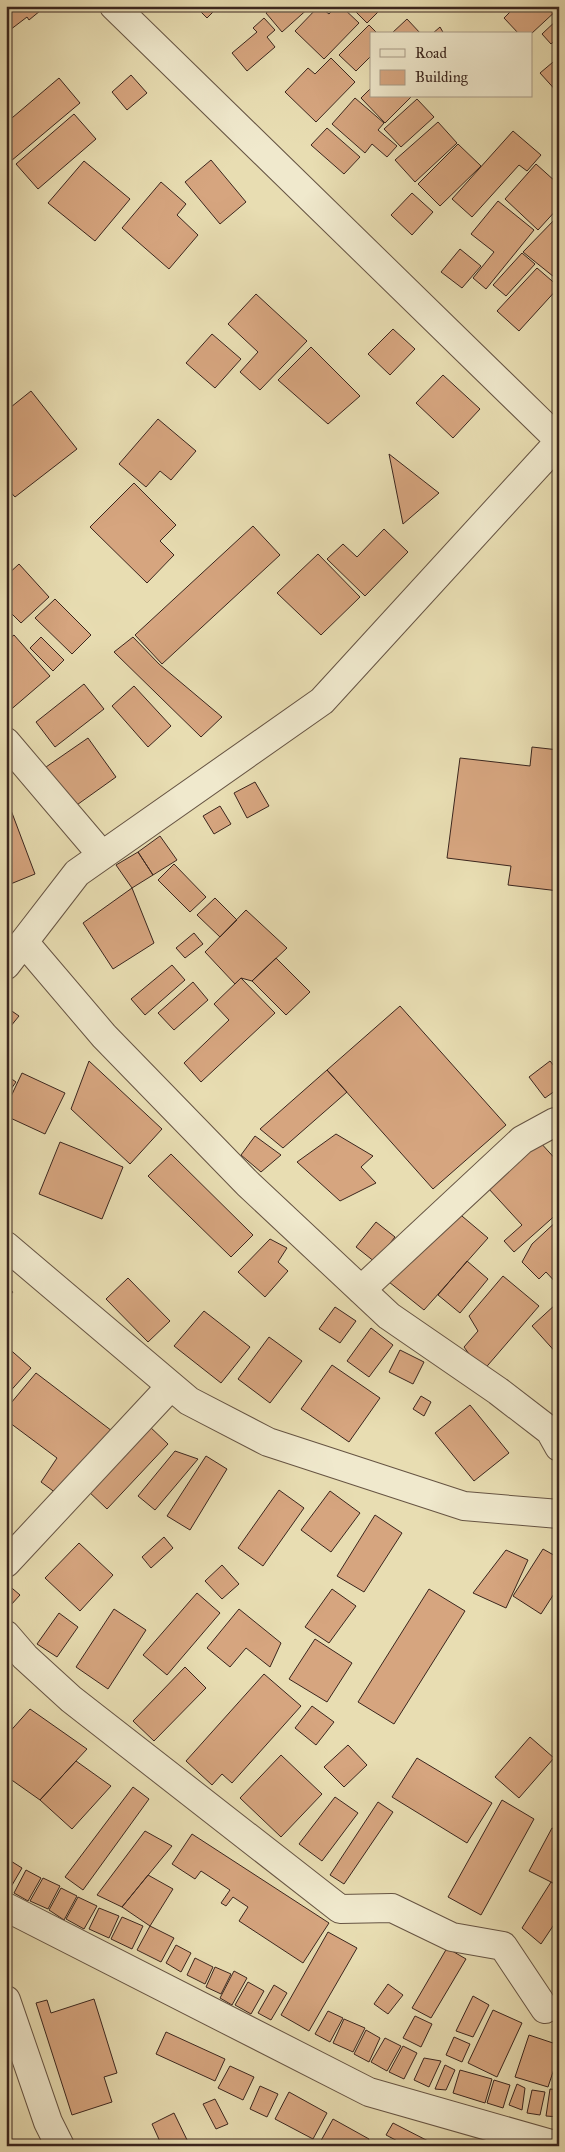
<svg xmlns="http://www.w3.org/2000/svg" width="565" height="2152" font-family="'IM FELL Great Primer',serif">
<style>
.building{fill:#d6a57f;stroke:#3b261e}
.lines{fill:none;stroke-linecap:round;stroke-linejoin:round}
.minor-casing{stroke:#665443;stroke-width:30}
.minor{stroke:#f0e9cd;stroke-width:28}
</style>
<rect width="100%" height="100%" fill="#e8ddb2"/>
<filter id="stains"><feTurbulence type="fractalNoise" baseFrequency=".004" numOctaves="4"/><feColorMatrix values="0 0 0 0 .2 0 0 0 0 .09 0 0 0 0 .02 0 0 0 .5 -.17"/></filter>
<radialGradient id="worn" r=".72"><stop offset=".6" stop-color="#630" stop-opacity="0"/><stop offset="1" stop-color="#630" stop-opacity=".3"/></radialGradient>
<path class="building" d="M6,6H46L29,20L27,17L6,33Z
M195,6H219L207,18Z
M274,6H311L282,32L266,13Z
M319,6L329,14L336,6H341L359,23L324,59L295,31Z
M350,6H384L367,23Z
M516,6H559V8L531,34H519L504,18Z
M264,18L275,30L267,37L275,47L247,71L232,53L257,32L253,28Z
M559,18V37L551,44L542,34Z
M407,19L421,34H391Z
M369,25L378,34H371V56L356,71L339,55Z
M440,27L444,34H432Z
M559,57V94L540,73Z
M331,58L355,82L316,122L285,92L308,68L315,74Z
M131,75L147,93L127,110L112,92Z
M59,78L80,103L11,161L6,156V123Z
M371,88V96H412L385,123L361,98Z
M355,98L384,123L378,130L397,146L387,157L372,144L365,153L332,124Z
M417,99L434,117L401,147L384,129Z
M74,114L96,139L38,189L16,164Z
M438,122L457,143L415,182L395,160Z
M327,128L360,157L344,174L311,145Z
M513,131L541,155L527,171L519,165L472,217L452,199Z
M458,144L481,166L440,206L418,184Z
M211,160L246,202L220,224L185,182Z
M84,161L130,199L95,241L48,203Z
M536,164L556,182L559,179V207L538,230L505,199Z
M161,182L186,204L177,215L198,235L169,269L122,228Z
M412,193L433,212L412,235L391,215Z
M498,201L534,230L486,289L473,278L494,252L471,234Z
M559,215V281L523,252Z
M460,249L481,266L462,288L441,272Z
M522,253L535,264L506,296L493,285Z
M537,268L559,287L519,331L497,311Z
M256,294L307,341L260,390L240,372L258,352L228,324Z
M393,329L415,349L390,375L368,354Z
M212,334L241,359L215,388L186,363Z
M311,347L360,396L328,424L278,380Z
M443,375L480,409L453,438L416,403Z
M31,391L77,449L15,497L6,487V411Z
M158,419L196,451L171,480L160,471L146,487L119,464Z
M389,454L439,493L403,524Z
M134,483L176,525L160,541L174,555L147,583L90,527Z
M253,526L280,555L162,664L135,635Z
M384,529L408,552L365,596L327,559L343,544L357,557Z
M318,554L360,597L321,635L277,593Z
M19,564L49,597L21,623L6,608V576Z
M55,599L91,635L72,654L35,618Z
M14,635L50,676L8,712L6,641Z
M41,637L64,660L53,671L30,648Z
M133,637L159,664L222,717L201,737L114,652Z
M84,684L104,709L55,747L36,722Z
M134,686L171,726L148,747L112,706Z
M88,738L116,777L74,807L46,767Z
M532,747L559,750V891L508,885L511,866L447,858L460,758L530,766Z
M255,782L269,806L247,818L234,793Z
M6,797L35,874L8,885L6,879Z
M220,806L231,824L214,834L203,816Z
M160,836L177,860L153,875L138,852Z
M138,852L153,875L132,888L116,865Z
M174,864L206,897L190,912L158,880Z
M132,888L154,943L113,969L83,923Z
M215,898L237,920L220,937L197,915Z
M246,910L287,948L252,981L241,978L235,984L205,952Z
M194,933L203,944L185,958L176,948Z
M276,958L310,992L286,1015L252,981Z
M172,965L185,980L145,1015L131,999Z
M241,978L275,1013L201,1082L184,1063L229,1020L214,1004Z
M193,982L208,1000L174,1030L158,1013Z
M400,1006L506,1125L433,1189L327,1070Z
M6,1007L19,1016L6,1032Z
M89,1061L162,1129L130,1164L71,1109Z
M550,1061L559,1072V1088L545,1098L529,1077Z
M327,1070L347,1092L283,1148L260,1129Z
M22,1073L65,1093L45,1134L6,1116V1107Z
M6,1075L16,1082L6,1096Z
M336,1134L373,1156L361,1167L376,1183L340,1201L297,1162Z
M255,1136L281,1155L261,1172L241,1155Z
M539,1141L559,1163V1212L514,1252L504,1241L522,1225L488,1188Z
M60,1142L123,1167L102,1219L39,1194Z
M171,1154L253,1235L231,1257L148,1176Z
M456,1211L488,1238L424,1310L384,1278Z
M559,1219V1286L546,1272L539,1279L522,1262L532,1244Z
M376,1222L395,1237L375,1262L356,1247Z
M270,1239L287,1248L278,1262L288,1271L265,1297L238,1272Z
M467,1261L488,1279L460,1313L438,1295Z
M503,1276L539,1306L482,1372L464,1347L478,1331L469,1316Z
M128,1278L170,1321L148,1342L106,1299Z
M6,1286L13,1292L6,1300Z
M556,1304L559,1307V1356L532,1326Z
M335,1307L356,1321L340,1343L319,1329Z
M204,1311L250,1347L221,1383L174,1346Z
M371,1328L393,1345L369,1377L347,1361Z
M269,1337L302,1361L270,1403L238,1379Z
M6,1346L31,1368L6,1396Z
M400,1350L424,1362L413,1384L389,1372Z
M332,1365L380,1398L349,1442L301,1409Z
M36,1373L112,1431L60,1496L41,1482L57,1458L6,1420V1409Z
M421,1396L431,1402L424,1416L413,1409Z
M470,1405L509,1453L474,1481L435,1433Z
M148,1425L168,1444L107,1509L86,1489Z
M175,1451L198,1459L155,1510L138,1496Z
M206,1456L227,1469L190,1530L167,1516Z
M279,1490L304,1508L263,1566L238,1548Z
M330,1491L360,1513L331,1552L301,1530Z
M375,1515L402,1533L364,1592L337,1576Z
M164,1537L173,1548L151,1568L142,1557Z
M79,1543L113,1575L80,1611L45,1578Z
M543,1549L559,1558V1586L541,1614L513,1596Z
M506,1550L528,1560L506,1608L473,1593Z
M222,1565L239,1584L222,1599L205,1581Z
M6,1583L20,1595L10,1606L6,1603Z
M332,1589L356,1606L329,1643L305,1627Z
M429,1589L465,1611L394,1724L358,1702Z
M197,1593L220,1613L167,1675L143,1655Z
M114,1609L146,1630L108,1689L76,1667Z
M239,1609L281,1643L270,1667L246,1648L230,1667L207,1648Z
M59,1613L78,1627L57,1657L37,1644Z
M315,1639L352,1663L327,1702L289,1679Z
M185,1667L206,1688L154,1741L133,1721Z
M264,1674L301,1706L232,1783L222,1774L212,1785L186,1761Z
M312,1706L334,1722L316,1745L295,1728Z
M30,1709L87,1749L40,1800L6,1776V1736Z
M530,1737L554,1758L519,1798L495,1777Z
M348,1745L367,1765L344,1787L324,1767Z
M281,1755L322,1794L281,1837L240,1798Z
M417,1758L492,1803L467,1843L392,1797Z
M76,1761L111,1786L72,1829L40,1800Z
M133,1787L149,1799L83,1890L65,1877Z
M335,1797L358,1813L322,1861L299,1844Z
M502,1800L534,1819L481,1915L448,1897Z
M378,1802L393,1812L344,1884L330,1875Z
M552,1828L559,1831V1886L529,1871Z
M145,1831L172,1846L122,1907L97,1895Z
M192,1834L329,1923L303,1963L239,1921L248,1907L233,1897L226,1906L221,1903L230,1890L201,1871L195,1879L172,1864Z
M6,1858L22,1868L8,1892L6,1891Z
M26,1870L41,1878L28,1901L14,1893Z
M148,1875L173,1889L150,1926L122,1907Z
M43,1878L60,1886L48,1909L30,1901Z
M551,1882L559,1886V1917L541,1944L522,1928Z
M61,1888L77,1896L64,1920L49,1910Z
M78,1897L97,1906L84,1929L66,1919Z
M99,1908L119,1916L109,1938L89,1929Z
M122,1917L143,1926L132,1949L111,1939Z
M150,1926L174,1938L161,1962L137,1950Z
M328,1932L357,1948L309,2031L281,2015Z
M176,1945L191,1953L181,1972L166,1963Z
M447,1948L466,1959L431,2018L412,2008Z
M195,1958L213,1967L205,1984L187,1975Z
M215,1967L231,1974L221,1994L206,1987Z
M234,1971L247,1978L232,2005L220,1998Z
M248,1982L264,1991L251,2014L235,2005Z
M388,1984L403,1995L388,2014L374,2004Z
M274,1985L287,1993L271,2020L258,2013Z
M473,1996L489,2005L473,2037L456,2031Z
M94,1999L117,2073L104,2077L112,2102L72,2115L36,2003L47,2000L51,2013Z
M493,2010L522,2023L497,2077L468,2063Z
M328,2011L343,2018L330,2042L315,2034Z
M415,2016L432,2024L421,2047L403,2038Z
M344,2019L365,2028L353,2052L333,2043Z
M366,2030L380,2038L369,2062L354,2054Z
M166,2032L225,2059L215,2081L156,2054Z
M529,2035L559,2045V2054L548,2087L515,2077Z
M454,2037L470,2044L462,2062L446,2055Z
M385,2038L401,2046L387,2071L371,2062Z
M403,2046L417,2053L404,2079L389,2072Z
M424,2058L441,2061L429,2087L414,2080Z
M445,2065L455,2070L446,2090L435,2089Z
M230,2066L254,2077L243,2100L218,2088Z
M460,2070L492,2079L485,2103L453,2093Z
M494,2080L510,2085L503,2108L487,2103Z
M517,2084L525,2088L522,2110L509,2105Z
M260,2086L278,2094L267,2117L250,2109Z
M550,2089L559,2090V2117L546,2116Z
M532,2090L545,2092L540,2115L527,2113Z
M289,2092L327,2113L313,2139L275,2119Z
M215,2099L228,2124L216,2129L203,2104Z
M174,2113L190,2146H162L152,2124Z
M333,2119L369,2139L366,2146H318Z
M393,2123L432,2143L430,2146H407L386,2135Z"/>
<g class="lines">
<g class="minor-casing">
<path id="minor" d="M114,6L559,440
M6,742L102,855
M24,942L104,1036L248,1184L389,1316L498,1391L550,1431L559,1447
M6,965L77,873L322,701L559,442
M6,1246L189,1401L268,1442L464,1506L559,1514
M361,1290L522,1140L555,1122L559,1123
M6,1563L171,1386
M6,1635L25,1657L71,1699L340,1909L392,1908L452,1937L503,1946L545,2009
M6,1907L369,2092L558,2146
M6,2000L48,2122L60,2146"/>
</g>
<use href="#minor" class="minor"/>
</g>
<rect width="565" height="2152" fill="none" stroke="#e8ddb2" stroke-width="25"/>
<rect x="8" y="8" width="550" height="2137" fill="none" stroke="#3b261e" stroke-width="2.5"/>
<rect x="12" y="12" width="540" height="2127" fill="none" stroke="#3b261e"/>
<rect x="370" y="32" width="162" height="65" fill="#f0e9cd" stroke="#a89b87"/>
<rect x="380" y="49" width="25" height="8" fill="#f0e9cd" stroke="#a89b87"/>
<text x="415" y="58" font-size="15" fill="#3b261e">Road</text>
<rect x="380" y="70" width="25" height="15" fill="#d6a57f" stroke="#a89b87"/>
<text x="415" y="82" font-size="15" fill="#3b261e">Building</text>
<rect width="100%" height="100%" filter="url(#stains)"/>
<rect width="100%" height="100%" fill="url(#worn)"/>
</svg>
